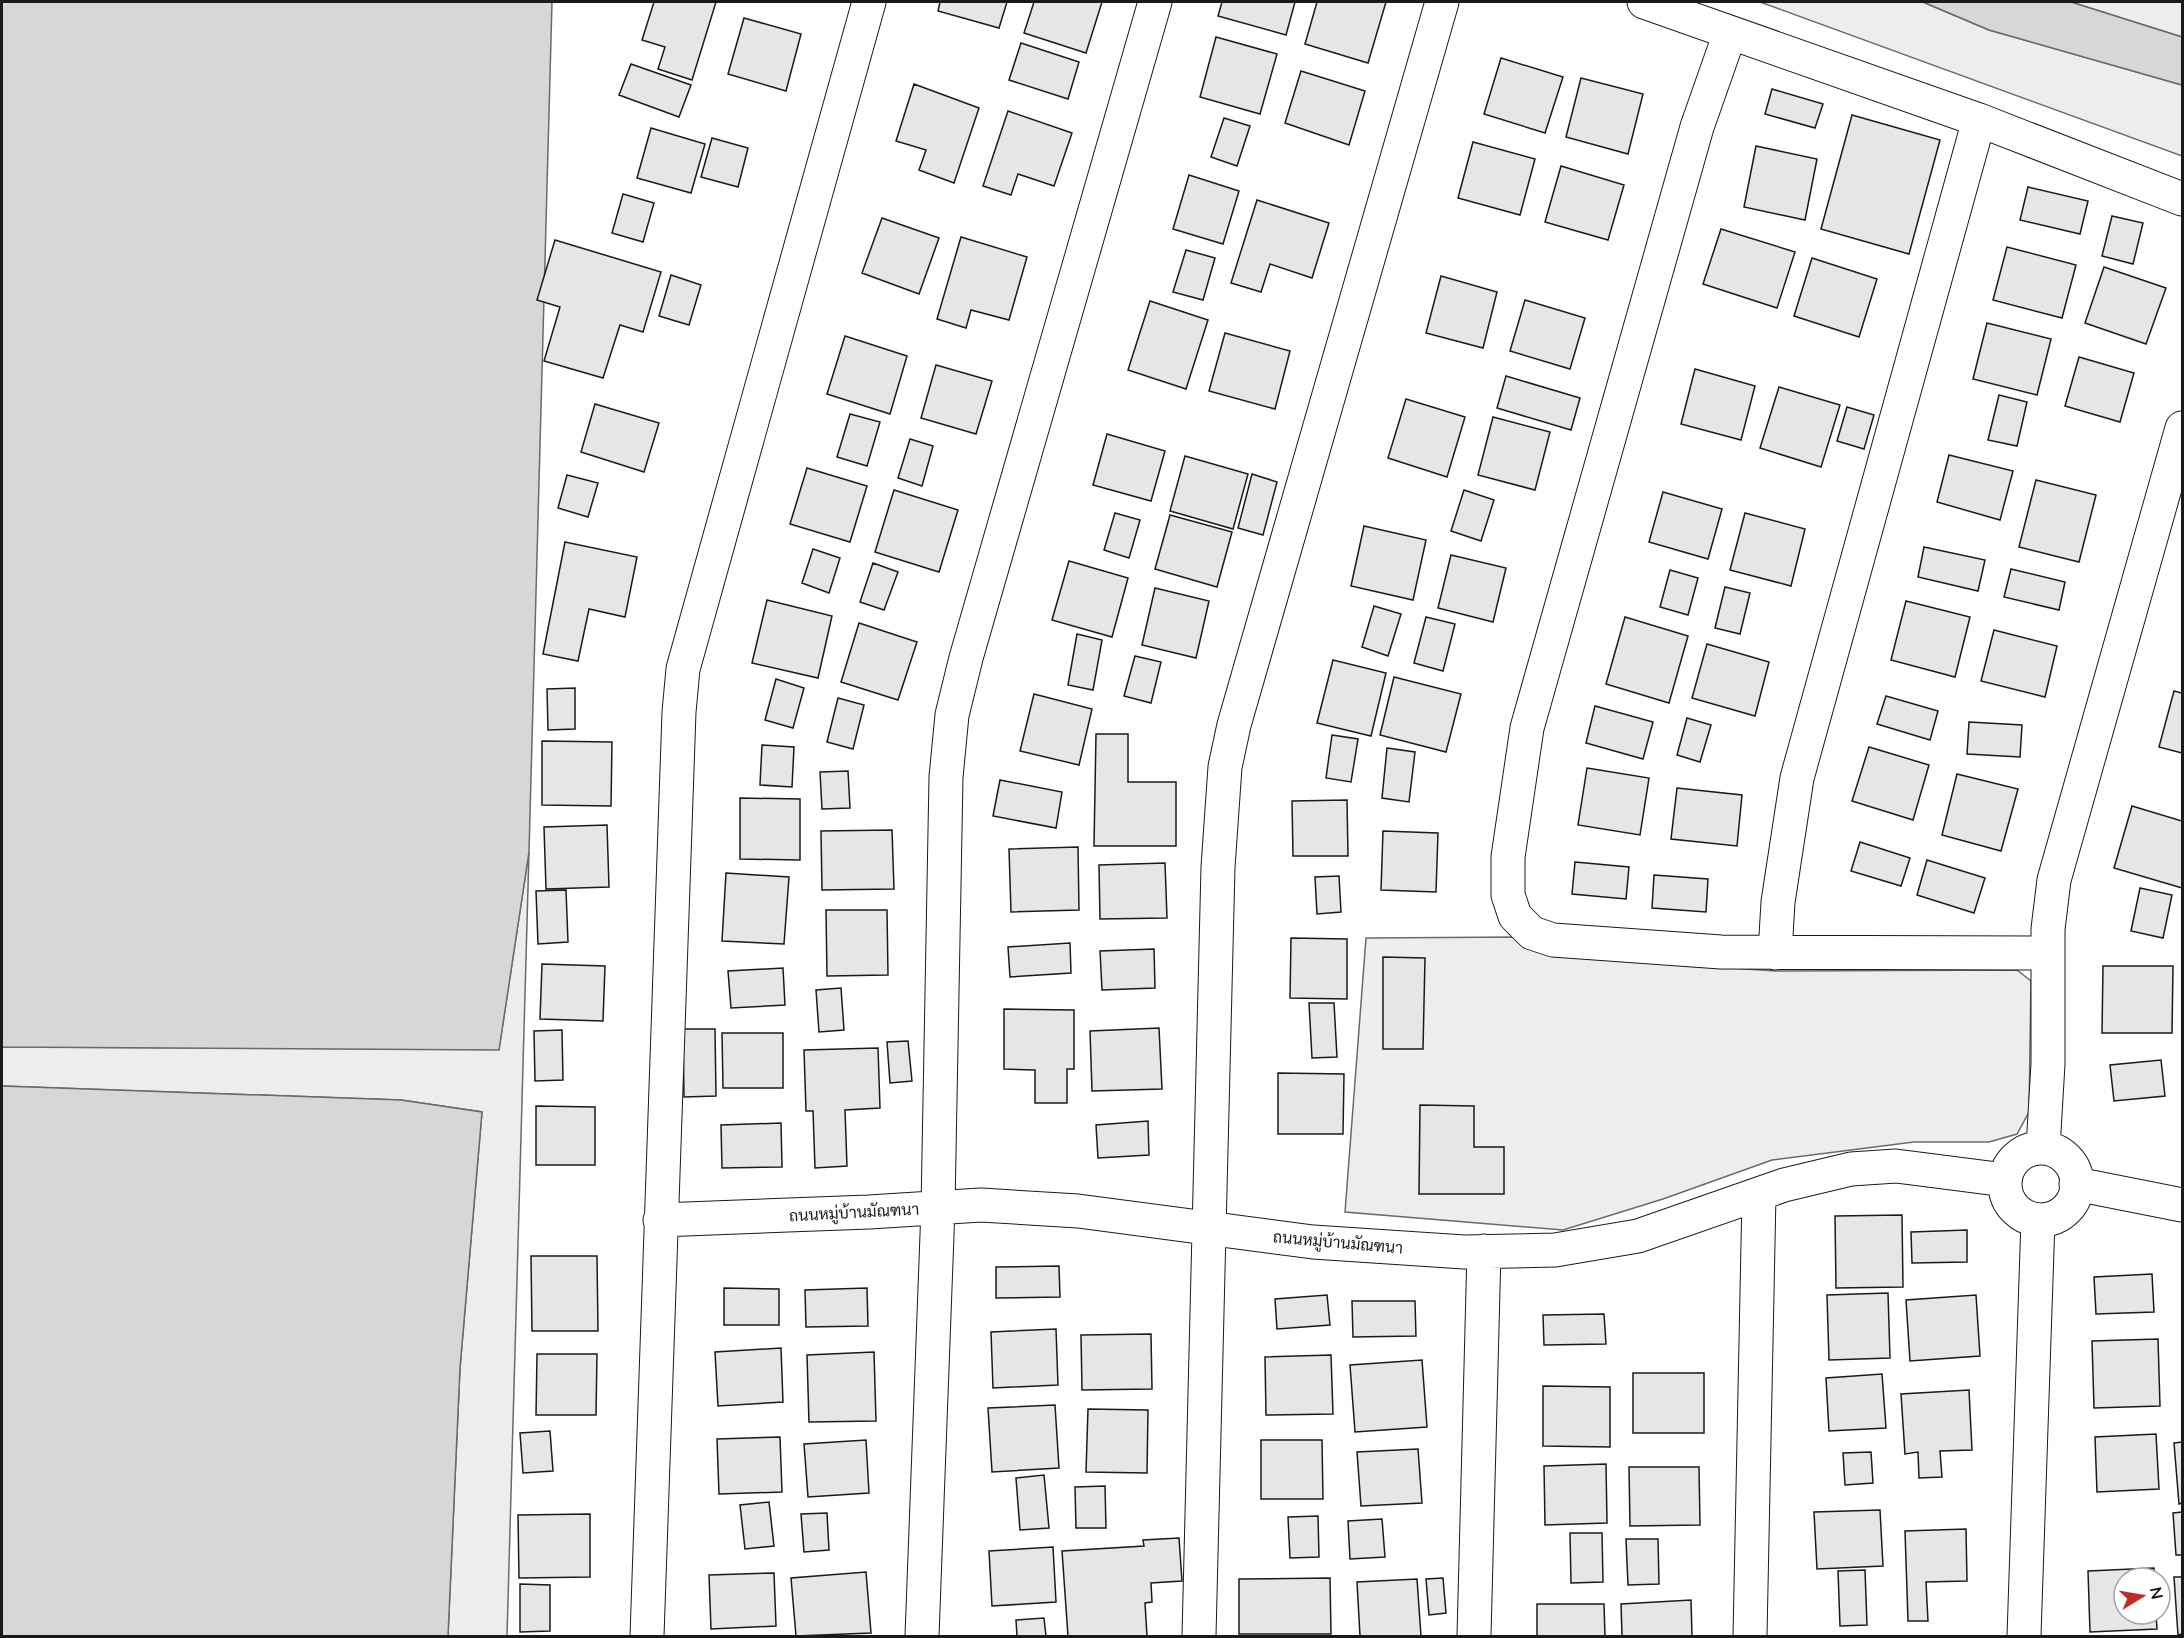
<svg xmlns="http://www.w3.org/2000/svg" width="2184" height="1638" font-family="Mulish,Sarabun,sans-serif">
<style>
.green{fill:#ededed;stroke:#6a6a6a;stroke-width:1.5}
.water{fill:#d7d7d7;stroke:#6a6a6a;stroke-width:1.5}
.building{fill:#e6e6e6;stroke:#1a1a1a;stroke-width:1.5}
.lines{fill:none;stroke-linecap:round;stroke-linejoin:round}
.minor-casing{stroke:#1a1a1a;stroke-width:35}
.minor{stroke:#fff;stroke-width:33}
.labels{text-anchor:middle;stroke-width:4.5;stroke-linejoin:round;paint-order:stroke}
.street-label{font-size:16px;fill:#1a1a1a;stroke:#fff}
</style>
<rect width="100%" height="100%" fill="#fff"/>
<path class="green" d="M1760,2H1923L1989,30L2182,85V156Z
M2071,2H2182V37Z
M529,852L507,1636H448L460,1368L482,1112L401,1100L2,1086V1047L499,1049Z
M1519,937L1570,957L1776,971L2017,970L2031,981L2029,1112L2017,1134L1989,1142H1914L1772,1160L1663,1199L1563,1230L1345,1212L1366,938Z"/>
<path class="water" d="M2,2H552L529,852L499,1050L2,1047Z
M1923,2H2071L2182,37V85L1989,30Z
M2,1086L401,1100L482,1112L460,1368L448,1636H2Z"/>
<path class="building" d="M654,2H716L692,80L658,69L665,47L642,40Z
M940,2H1007L999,28L938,11Z
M1034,2H1102L1086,53L1024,33Z
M1222,2H1295L1286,35L1218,16Z
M1317,2H1386L1368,63L1305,44Z
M744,18L801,34L786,91L728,74Z
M1216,37L1277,54L1260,114L1200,97Z
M1021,43L1079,62L1068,99L1009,80Z
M1501,58L1563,77L1545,133L1484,114Z
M631,64L691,85L679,117L619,95Z
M1301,71L1365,91L1349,145L1285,123Z
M1581,78L1643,94L1628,154L1566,137Z
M914,84L979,108L954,183L919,170L926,150L896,141Z
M1772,89L1823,104L1815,128L1765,114Z
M1008,111L1072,133L1054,186L1018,174L1011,195L983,186Z
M1852,115L1940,140L1909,254L1821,229Z
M1224,118L1250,126L1237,166L1211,157Z
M651,128L705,144L691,193L637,178Z
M712,138L748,148L738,187L701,177Z
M1473,142L1535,159L1520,215L1458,198Z
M1756,146L1817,159L1805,220L1744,207Z
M1561,166L1624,185L1608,240L1545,222Z
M1189,175L1239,191L1223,244L1173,229Z
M2028,187L2088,201L2080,234L2020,220Z
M623,194L654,203L643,242L612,233Z
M1257,200L1329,223L1312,278L1270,264L1261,292L1231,283Z
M2112,216L2143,223L2133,264L2102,256Z
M882,218L939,238L919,294L862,273Z
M1721,229L1795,252L1777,308L1703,284Z
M961,237L1027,257L1009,320L971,310L966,328L937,319Z
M555,240L661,272L643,332L620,325L603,378L544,361L560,307L537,300Z
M2007,247L2076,265L2062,318L1993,300Z
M1186,250L1215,258L1203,300L1173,292Z
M1812,258L1877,279L1859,337L1794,316Z
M2104,267L2166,288L2146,344L2085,323Z
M671,275L701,285L689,325L659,316Z
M1441,276L1497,292L1483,348L1426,333Z
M1525,300L1585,318L1570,369L1510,351Z
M1150,301L1208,320L1186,389L1128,370Z
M1987,323L2051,339L2037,395L1973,379Z
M1225,333L1290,351L1275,409L1209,391Z
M845,336L907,356L890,414L827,394Z
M2079,357L2134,373L2120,422L2065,406Z
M936,365L992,381L976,434L921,418Z
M1695,369L1755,386L1741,440L1681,424Z
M1506,376L1580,398L1571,430L1497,408Z
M1779,387L1840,405L1821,467L1760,448Z
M1999,395L2027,402L2017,446L1988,440Z
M1406,399L1465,417L1447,477L1388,458Z
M595,404L659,423L644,472L581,452Z
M1847,407L1874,415L1864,449L1837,441Z
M850,414L880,422L867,466L837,457Z
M1493,417L1550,432L1535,490L1478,475Z
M1107,434L1165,451L1151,501L1093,485Z
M910,439L933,446L922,486L898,478Z
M1949,455L2013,471L2000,520L1937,502Z
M1185,456L1248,474L1233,529L1170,511Z
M807,468L867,486L850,542L790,524Z
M1252,474L1277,482L1263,535L1238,528Z
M567,475L598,483L588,517L558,508Z
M2036,480L2096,495L2079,562L2019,547Z
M894,490L958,510L939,572L875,552Z
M1464,490L1494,500L1481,541L1451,531Z
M1663,492L1722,509L1708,559L1649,542Z
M1115,513L1140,520L1129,558L1104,550Z
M1745,513L1805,529L1791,586L1730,570Z
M1170,515L1232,532L1217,587L1155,569Z
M1364,526L1426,540L1413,600L1351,586Z
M565,542L637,557L625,617L589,609L578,661L543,654Z
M1924,547L1985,560L1978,591L1918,577Z
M813,549L840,558L829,593L802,583Z
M1451,555L1506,568L1493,622L1438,608Z
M1069,561L1128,578L1112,637L1052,620Z
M873,563L898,572L884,610L860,602Z
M2011,569L2065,582L2059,610L2004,597Z
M1670,570L1698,578L1688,615L1660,607Z
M1725,587L1750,593L1740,634L1715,628Z
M1155,588L1209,601L1196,658L1142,645Z
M767,600L832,616L818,678L752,663Z
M1906,601L1970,617L1955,677L1891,660Z
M1374,606L1401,614L1388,656L1362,647Z
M1426,617L1455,624L1443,671L1414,663Z
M1625,617L1688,636L1669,703L1606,684Z
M859,623L917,642L898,700L841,682Z
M1994,630L2057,646L2045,697L1981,681Z
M1077,634L1102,640L1093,690L1068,685Z
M1707,644L1769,662L1755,716L1692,698Z
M1135,656L1161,662L1151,703L1124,696Z
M1333,660L1386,673L1371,736L1317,723Z
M1394,677L1461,694L1446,752L1380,735Z
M776,679L804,688L793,728L765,720Z
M575,688V729L548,730L547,689Z
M2174,691L2182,693V753L2159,747Z
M1034,694L1092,709L1079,765L1020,751Z
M1886,696L1938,711L1930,740L1877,724Z
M838,698L864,705L853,749L827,742Z
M1595,706L1653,722L1643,759L1586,743Z
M1687,718L1711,725L1700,762L1677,755Z
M1969,722L2022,725L2020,757L1967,754Z
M1096,734H1128V782H1176V846H1094Z
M1332,735L1358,739L1351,782L1326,778Z
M542,741L612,742L611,806L542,805Z
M762,745L794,747L792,787L760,785Z
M1869,747L1929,765L1913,820L1852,801Z
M1387,748L1415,752L1409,802L1382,798Z
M1587,768L1649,778L1640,835L1578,825Z
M848,771L850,808L822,809L820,772Z
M1957,774L2018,789L2001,851L1942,835Z
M1000,780L1062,792L1056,828L993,816Z
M1677,788L1742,795L1737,846L1671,839Z
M740,798L800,799V860L740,859Z
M1347,800L1348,856H1293L1292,801Z
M2132,806L2182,821V888L2114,868Z
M607,825L609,887L546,889L544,827Z
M892,830L894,889L822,890L821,831Z
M1383,831L1438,833L1436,892L1381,890Z
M1860,842L1910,858L1901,886L1851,871Z
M1078,847L1079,910L1011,912L1009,849Z
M1927,860L1985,878L1974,913L1917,895Z
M1575,862L1629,867L1626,899L1572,894Z
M1165,863L1167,918L1100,919L1099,865Z
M726,873L789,877L784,944L722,941Z
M1654,875L1708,879L1706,912L1652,908Z
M1339,876L1341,912L1317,914L1315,877Z
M2140,888L2172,895L2163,938L2131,931Z
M566,890L568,942L538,944L536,891Z
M826,910H887L888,975L827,976Z
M1291,938L1347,939V999L1290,998Z
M1070,943L1071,973L1010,977L1008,947Z
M1154,949L1155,988L1102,990L1100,951Z
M1383,957L1425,958L1423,1049H1383Z
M542,964L605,966L603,1021L540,1019Z
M2103,966H2173L2172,1033H2102Z
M783,968L785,1005L731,1008L728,971Z
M841,988L844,1030L819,1032L816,990Z
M1309,1003H1334L1337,1057L1312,1058Z
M1004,1009L1074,1010V1069H1067V1103H1035V1070L1004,1069Z
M1159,1028L1162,1089L1092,1091L1090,1031Z
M683,1029H715L716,1096L684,1097Z
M562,1030L563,1080L535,1081L534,1031Z
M722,1033H783V1088H723Z
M908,1041L912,1081L890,1083L887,1042Z
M878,1048L880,1108L845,1110L847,1166L815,1168L813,1111H806L804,1050Z
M2161,1060L2165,1096L2114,1101L2110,1065Z
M1278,1073L1344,1074L1343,1134H1278Z
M1420,1105L1474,1106V1147H1504V1194H1419Z
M536,1106L595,1107V1165H536Z
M1148,1121L1149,1155L1098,1158L1096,1125Z
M781,1123L782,1167L722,1168L721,1125Z
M1902,1215L1903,1287L1836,1288L1835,1216Z
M1967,1230V1262L1912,1263L1911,1232Z
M531,1256H597L598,1331H532Z
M1059,1266L1060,1297L996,1298V1267Z
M2152,1274L2154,1312L2096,1314L2094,1277Z
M724,1288L779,1289V1325H724Z
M867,1288L868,1326L806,1327L805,1290Z
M1888,1293L1890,1358L1829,1360L1827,1295Z
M1327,1295L1330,1325L1277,1329L1275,1299Z
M1976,1295L1980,1356L1910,1361L1906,1300Z
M1352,1301H1415L1416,1336L1353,1337Z
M1604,1314L1606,1344L1544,1345L1543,1315Z
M1056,1329L1058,1385L993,1388L991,1332Z
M1151,1334L1152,1389L1082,1390L1081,1335Z
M2158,1339L2160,1406L2094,1408L2092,1341Z
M781,1348L783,1402L718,1406L715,1352Z
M874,1352L876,1421L809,1422L807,1355Z
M537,1354H597L596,1415H536Z
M1331,1355L1333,1414L1266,1415L1265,1357Z
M1422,1360L1427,1427L1355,1432L1350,1365Z
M1633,1373H1704V1433H1633Z
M1882,1374L1886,1428L1829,1431L1826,1378Z
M1543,1386L1610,1387V1447L1543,1446Z
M1969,1390L1972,1450L1940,1451L1942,1477L1919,1478L1918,1452L1905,1454L1901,1394Z
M1055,1405L1059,1468L992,1472L988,1408Z
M1088,1409L1148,1410L1147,1473L1086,1472Z
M550,1431L553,1471L523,1473L520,1433Z
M2156,1434L2159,1489L2097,1492L2095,1437Z
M780,1437L782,1492L719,1494L717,1439Z
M866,1440L869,1493L808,1497L804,1444Z
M1261,1440H1322L1323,1499H1261Z
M2182,1442V1503L2179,1504L2174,1443Z
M1418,1449L1422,1503L1361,1506L1357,1452Z
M1871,1452L1873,1483L1845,1485L1843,1453Z
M1606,1464L1607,1523L1545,1525L1544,1466Z
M1629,1467H1699L1700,1525L1630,1526Z
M1044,1475L1049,1528L1020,1530L1016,1478Z
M1105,1486L1106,1528H1076L1075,1487Z
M769,1502L774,1546L745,1549L740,1505Z
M1880,1510L1883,1566L1817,1569L1814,1512Z
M2182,1512V1555H2176L2173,1513Z
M827,1513L829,1550L804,1552L801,1514Z
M590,1514V1577L519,1578L518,1515Z
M1318,1516L1319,1557L1290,1558L1288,1517Z
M1382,1519L1385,1557L1350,1559L1348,1521Z
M1966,1529L1967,1581L1926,1582L1928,1621H1908L1905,1531Z
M1570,1533H1602L1603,1582L1571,1583Z
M1179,1538L1182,1581L1151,1583L1152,1602L1145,1603L1147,1636H1068L1062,1551L1144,1546L1143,1540Z
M1626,1539H1658L1659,1584L1628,1585Z
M1053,1547L1056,1602L992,1606L989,1551Z
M2154,1568V1578H2124V1614H2156L2157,1629L2090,1632L2088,1571Z
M1865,1570L1867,1625L1840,1626L1838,1571Z
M866,1572L871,1633L796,1636L791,1578Z
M774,1573L776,1626L711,1629L709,1575Z
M2174,1577H2182V1634L2178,1635Z
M1330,1578L1331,1634H1239V1579Z
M1443,1578L1446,1613L1429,1615L1426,1579Z
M1417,1579L1421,1636H1360L1357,1582Z
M520,1584L550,1585V1631L520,1632Z
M1691,1600L1692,1636H1622L1621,1604Z
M1537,1604H1604L1605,1636H1537Z
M1044,1618L1046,1636H1017L1016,1620Z"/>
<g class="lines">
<g class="minor-casing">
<path id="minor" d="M1644,2L1979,120L2182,199
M1730,33L1697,127L1527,728L1508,857V895L1515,916L1532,933L1553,940L1721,952L2047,953
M1775,953L1778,902L1797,778L1979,120
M2043,1148L2048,1064V929L2054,880L2182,428
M2005 1184a36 36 0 1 1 72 0a36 36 0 1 1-72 0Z
M2076,1184L2182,1205
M660,1220L869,1212L981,1205L1078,1211L1313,1242L1464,1252L1555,1250L1638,1236L1784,1185L1851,1169L1896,1166L2005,1180
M647,1636L679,712L683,669L869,2
M922,1636L938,1208L946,777L952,715L966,658L1155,2
M1199,1636L1218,867L1225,767L1234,725L1442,2
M1474,1636L1484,1251
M1750,1636L1759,1195
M2024,1636L2038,1220"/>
</g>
<use href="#minor" class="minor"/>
</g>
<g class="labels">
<g class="street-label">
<text transform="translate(854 1212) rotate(-3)" y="6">ถนนหมู่บ้านมัณฑนา</text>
<text transform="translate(1338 1242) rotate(5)" y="6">ถนนหมู่บ้านมัณฑนา</text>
</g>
</g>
<rect width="2184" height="1638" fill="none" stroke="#1a1a1a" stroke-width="6"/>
<g transform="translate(2142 1596) rotate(79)"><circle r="28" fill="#ffffff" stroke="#a3a3a3" stroke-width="1.5"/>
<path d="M0-4.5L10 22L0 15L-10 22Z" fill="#c62828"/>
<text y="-9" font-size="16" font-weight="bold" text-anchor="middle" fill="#1a1a1a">N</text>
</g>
</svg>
